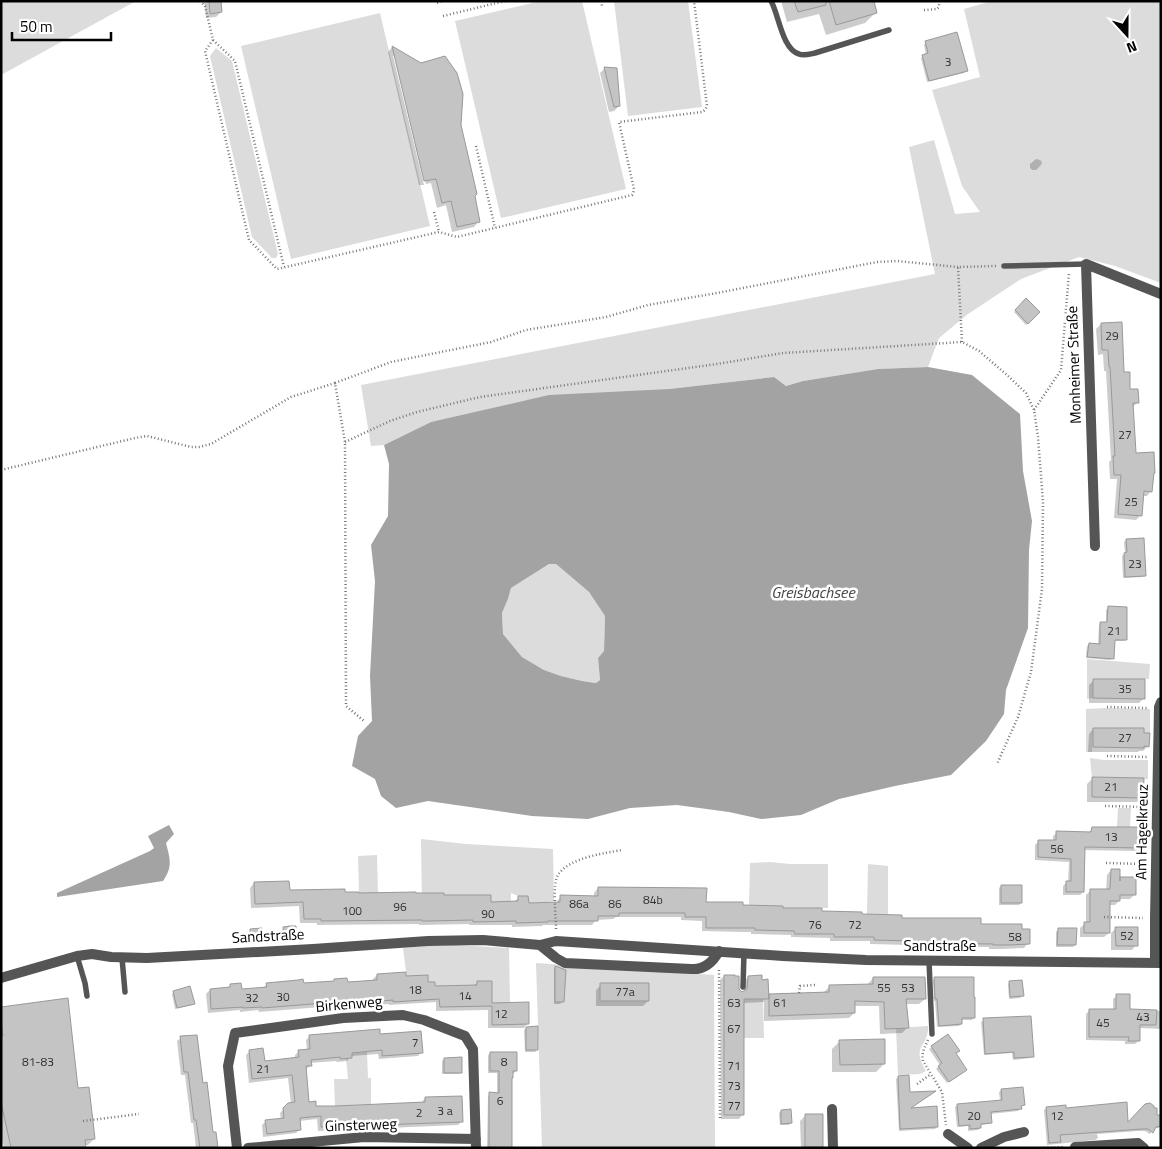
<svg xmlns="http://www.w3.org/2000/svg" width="1162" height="1149" font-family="'Titillium Web',sans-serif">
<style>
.green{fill:#dcdcdc}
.water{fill:#a3a3a3;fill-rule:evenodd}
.shadow{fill:#0003}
.building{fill:#c4c4c4;stroke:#999}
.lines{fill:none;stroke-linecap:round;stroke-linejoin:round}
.path{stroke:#777;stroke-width:2.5;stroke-dasharray:1 2.5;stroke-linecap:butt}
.service{stroke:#555;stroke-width:5.5}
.minor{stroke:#555;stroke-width:10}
.labels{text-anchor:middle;stroke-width:5;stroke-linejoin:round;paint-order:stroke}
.number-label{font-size:12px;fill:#313131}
.street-label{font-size:15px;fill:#000;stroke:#fff}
.water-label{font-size:16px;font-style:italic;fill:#444;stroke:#fff}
</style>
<rect width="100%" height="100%" fill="#fff"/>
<path class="green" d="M1,1H136L1,75Z
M541,1H582L626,189L501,218L455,21Z
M614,1H688L702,107L628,116Z
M992,1H1161V283L1115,266L1079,257L1021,279L968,314L939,338L928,367L878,369L803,381L786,386L774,377L669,389L431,422L384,445L371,446L361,385L935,274L909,147L934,140L955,214L980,212L962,186L932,90L980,77L964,9Z
M380,13L430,226L291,259L241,46Z
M216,48L232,61L278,254L276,258H272L252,237L210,56Z
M549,564H556L589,592L605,616L604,651L598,658L600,680L596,683L582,681L561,676L544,670L522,657L503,634L502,613L508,599L511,588Z
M1087,659L1150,664L1149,679H1094L1093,698L1087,699Z
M1105,708L1150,709V733H1144V728H1093L1092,752H1086V709Z
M1090,758L1104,760H1148V779L1092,778Z
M1118,808H1131L1130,827H1117Z
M421,839L466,844L553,849L554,901L548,902L529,903L528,896H518L511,893L510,921L504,922L503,902H491V895H473L466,908V895H444V893H428L422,908Z
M377,855L378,893L359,894L358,856Z
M770,862L790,864H828V908H783L782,906L749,905L750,863Z
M868,864L888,866V914H867Z
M454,945L509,948L510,1003L492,1004L491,981H478L477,985H475L435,986V982H428L407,979L403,948L426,946Z
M536,963L714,975L715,1148H542Z
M744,999H763L764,1038H744Z
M928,1026C929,1048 910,1045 926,1071L920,1074L898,1075L896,1028Z
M367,1052L368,1078H371V1104L335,1106L334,1079H348L346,1058L352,1053Z"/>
<path class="water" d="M928,367L972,375L1020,414L1023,471L1032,521L1029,550L1028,628L1006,690L1004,714L986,741L951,775L895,786L839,799L801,815L761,819L729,812L677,805L630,808L588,819L532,816L428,801L396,808L381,796L375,779L352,766L358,736L372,721L370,676L375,581L371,545L388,516L389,464L384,445L431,422L549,395L669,389L774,377L786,386L803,381L878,369ZM549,564H556L589,592L605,616L604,651L598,658L600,680L596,683L582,681L561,676L544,670L522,657L503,634L502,613L508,599L511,588Z
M169,825L174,834L166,843C170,859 173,866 163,881L57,897V893L150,851L154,848L148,836Z"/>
<path class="shadow" d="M204,1H219L221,12L216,17L206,18Z
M781,1H873L876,12L865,23L826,35L819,14L787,22Z
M926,42L966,70L964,73L927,82L921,58L926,55L924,45Z
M392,47L460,125L479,221L474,227L452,232L446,205L437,208L431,183L426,184L396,56H393L424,185H419L388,52Z
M605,68L619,106L614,111L609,112L600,73Z
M1036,159L1040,160L1042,162L1041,165L1036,170H1032L1030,168V164Z
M1026,300L1038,312L1026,325L1014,312Z
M1101,324L1129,391L1138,402L1133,407L1135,455L1151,491L1147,496H1142L1141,515L1136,520L1114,518L1117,479H1110L1109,462L1111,460L1106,371H1104L1103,354L1098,355L1096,329Z
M1126,540L1144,575L1142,577L1123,578L1122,556L1125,554L1124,542Z
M1108,608L1126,639L1124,641H1114L1113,658L1110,660L1086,658L1087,646L1089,644L1098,645L1099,625L1101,623H1106V610Z
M1094,680L1144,698L1139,703H1089V685Z
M1093,729L1148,746L1143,751H1139L1138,752H1088L1089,734Z
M1092,779L1142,797L1137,802H1087V784Z
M1092,828L1142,847L1138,851L1083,850V892L1080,895H1063V886L1067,882H1068L1069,862L1035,860V845L1039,841L1053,842V836L1057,833H1089Z
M1111,870L1119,880L1135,894L1130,899H1119V901L1115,905H1109V933L1104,937H1080V928L1086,923V895L1091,890L1106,891L1107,875Z
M254,883L289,891L443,896L490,903H513L518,898L527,904H557V901L561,897H594V893L598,888L705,903L742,907L979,925L1020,930L1028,943L1024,948L1002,949H989V947H909V945L870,944V941H830V938L791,937V935L751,934V932H744L702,931V921L681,920V917H616L613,919L596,920L592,925H543L542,926L512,927V925H469V924L423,925H419V924L317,925V923H300L299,906L251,908L250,888Z
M1001,886L1021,903L1019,905H999V888Z
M1161,903V940H1160V904Z
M284,928L295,937L293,939L282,940V930Z
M1116,928L1136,945L1132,950H1111V933Z
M251,930L261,940L259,942L249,943V932Z
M1058,930L1075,945L1073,947H1056V932Z
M555,967L562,1002L560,1004H554V969Z
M377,975L405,978L427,984L434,987L474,986L478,982L491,1005L528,1023L524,1028H488V1010L436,1011V1002L389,1005V1004L346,1007V1005L259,1012L258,1010L240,1012V1010L208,1013L206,994L210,990L227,989L230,986L241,991L263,988L267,984H346L373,982V979Z
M724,976L737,989L744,993V981L749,977L761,981L767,997L769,995L824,992L829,987L868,985V984L873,978L925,999L919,1004H906L908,1027L902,1033L880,1034L879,1006H854V1013L849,1018L764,1021V1002L743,1003V1114L739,1119H721L720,980Z
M935,978L974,1018L972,1020H961V1024L959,1026L937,1027L935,1001H934L933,980Z
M1010,982L1022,996L1020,998L1009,999L1008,984Z
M601,985L648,1001L643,1006H596V990Z
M174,992L194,1003L192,1005L175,1009L172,994Z
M1117,996L1129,1010L1161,1011V1029L1139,1028L1138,1041L1135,1044H1125V1041L1086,1040V1014L1090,1010H1113V999Z
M1,1008L77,1089L94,1139L88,1145H84V1148H4L1,1135Z
M984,1020L1033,1056L1030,1058L1013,1060L1012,1053L984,1055L981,1022Z
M526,1028L537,1050L535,1052H525L524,1030Z
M310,1036H379L421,1052L418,1056L379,1059L378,1054L351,1056L347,1061L337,1062L336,1061L310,1063V1066L306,1069L305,1070L308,1103L315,1107L421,1103L425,1098L461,1122L458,1125L318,1131L317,1119L299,1121L300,1129L296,1133L263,1137L262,1125L266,1121L281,1119L280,1113L284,1109L291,1104L288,1078L249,1083L246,1055L250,1051L263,1062L295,1059V1055L299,1051H307L306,1040Z
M948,1036L955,1054L963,1072L947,1083L936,1069L940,1065L929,1049Z
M181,1038L202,1084L212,1133L216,1148H196L193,1123H191L185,1075H181L177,1041Z
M840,1041L884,1064L876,1072H832V1049Z
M491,1053L516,1071L514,1073H512L510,1148H487L488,1096L490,1094H497V1073H488V1055Z
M444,1059L461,1072L459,1074H442V1061Z
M898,1077L908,1109L937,1127L935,1129L899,1131L896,1079Z
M1002,1090L1024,1105L1020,1107V1109L1018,1111L990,1114V1122L988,1124L980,1125V1128L978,1130L968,1131V1126L957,1127L955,1107L957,1105L1000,1101L999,1092Z
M1047,1108L1065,1109L1127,1124L1156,1116L1161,1126L1159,1128H1154L1150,1134L1145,1131H1139L1097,1134L1098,1138L1095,1140L1047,1145L1044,1110Z
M781,1111L791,1123L789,1125H780L779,1113Z
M805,1116L822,1146L821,1148H801L800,1121Z"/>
<path class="building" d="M209,1H221L222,12L210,14Z
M794,1H826V5L798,12Z
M829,1H874L877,13L836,25Z
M957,32L968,71L929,81L922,55L928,53L925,41Z
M392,46L421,63L445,56L457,73L463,94L461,125L477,194L475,196L480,222L457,227L451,201L442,203L436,179L424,181Z
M604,67L617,68L620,106L614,107Z
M1026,298L1040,312L1028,324L1015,310Z
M1122,322L1124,372H1130V389H1138L1139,403H1133L1136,453L1154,452L1155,473H1154L1152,492L1144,491L1142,516L1118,514L1121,475H1114L1113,456H1115L1110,367H1109L1108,350H1102L1101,323Z
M1144,538L1146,576L1125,577L1124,553L1127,552L1126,539Z
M1108,606L1127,607V640H1115L1114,659L1087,657L1089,643L1100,644V622H1107Z
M1093,679H1145V699L1093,698Z
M1093,728H1144V733H1150L1149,747L1144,746V748L1093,747Z
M1092,777L1144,778L1143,798L1092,797Z
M1092,827H1143V848L1085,847L1084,892H1066V881H1071V859L1038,857V840H1056V831L1091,832Z
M1111,869H1120V881V877H1136V895H1120V901H1110V933H1084V922H1090V889H1110Z
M289,881L290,890L345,889V892H359V893L416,892V893H444V895H491V902L518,901V896H528L529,903L560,902V895L598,896V887L707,888L706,902H743V905L783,906V908H822V911L862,912V914L902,915V918H981V924H1022V929H1030V944L1008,945H993V944L913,943V941L874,940V937H834V934H795L794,931L755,930V928H706V917H685V913H619V916H598V921H548V922L516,923V921L473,922V920L428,921H422V920L321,921V919H304L303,902L255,904L254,882Z
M1001,885H1022V903H1001Z
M290,926H296V938H284L283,927Z
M1115,927H1138V946H1116Z
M262,928V941H251L250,929Z
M1058,928H1077L1076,945H1057Z
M555,966L566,970L564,1002H555Z
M406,972V976L428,975V982H435V986L477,985V981H492V1003L529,1002V1024L492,1025V1006L440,1007L439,999L393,1002V1000L349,1004V1001L262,1008V1007L243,1008V1007L211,1009L210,989L230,987V984L241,983L242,989L267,987L266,983L298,980L303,979L304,983L334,981V979L347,978L348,982L377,980V974Z
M724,975H735V976H739V989L742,992L747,989L748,976L762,975V980L768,979L769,999H744V1115H724Z
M873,977H925L926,999H906L909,1028L885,1029L884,1002L855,1001V1013L769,1016V994L829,992V985L873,984Z
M934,977H974V997H975V1018H962V1024L939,1026L937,999H935Z
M1022,980L1024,996L1010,997L1009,981Z
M600,983H649V1001H600Z
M190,986L195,1004L177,1008L173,991Z
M1116,994H1130V1009L1157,1010L1156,1025H1140V1041H1128L1129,1037H1089V1009H1116Z
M68,998L78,1088L89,1087L95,1139L85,1140L86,1148H11L1,1102V1036H3L1,1023V1007Z
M1031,1016L1034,1057L1014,1058V1052L985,1054L983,1018Z
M538,1026V1050H526V1027Z
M380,1029V1034L421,1031L423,1053L382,1056V1050L352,1053V1058L340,1059V1057L311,1060L312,1066H306L309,1102L316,1101V1106H335L425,1102V1097L462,1096L463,1122L321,1127V1116L300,1118L301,1130L267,1134L265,1120L284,1118L283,1108L288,1103L295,1102L292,1075L252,1079L249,1050L263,1048L265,1061L299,1057L298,1050L310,1049L309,1035Z
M948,1034L960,1051L956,1053L967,1070L949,1082L938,1066L942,1063L931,1046Z
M197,1035L203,1083L207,1082L213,1132H216L218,1148H200L196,1120H194L188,1072H184L180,1036Z
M885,1039V1064L840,1065L839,1040Z
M490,1052H517V1071H513V1078H512V1148L489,1147V1092L499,1093V1071H490Z
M462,1057V1073H444V1058Z
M909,1075L910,1092L936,1091L911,1108L937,1106L938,1127L900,1129L898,1076Z
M1023,1087L1025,1105L1021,1106L1022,1109L991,1112L992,1123L981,1124V1128L970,1129V1125L959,1126L957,1104L1002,1100L1001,1089Z
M1127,1102L1128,1122L1145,1104L1150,1103L1154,1106V1108H1157V1115H1161V1126L1156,1127L1153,1133L1148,1129H1142L1060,1135L1061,1142L1049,1143L1046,1107L1066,1105V1108Z
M791,1109L792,1123L781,1124V1110Z
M805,1114H823V1147H805Z"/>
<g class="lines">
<path class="path" d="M200,1L205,6L213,40L235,61L284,267
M601,1L602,6
M437,3L443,1
M924,10L937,9L939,7V1
M443,16L505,1
M213,40L205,51L249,240L277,269L439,232L457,237L632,195L633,194L634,189L619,122L702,112L705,110L707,106L694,1
M476,146L495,228
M434,212L439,232
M962,342L958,267L996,266
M335,383L391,362L491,342L526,330L606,317L648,305L717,293L877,262L897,261L958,267
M1034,410L1061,370L1069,273
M345,442L390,421L417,412L480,397L717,364L783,353L962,342L979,351L1007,375L1026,393L1034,410L1038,437L1043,502L1042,589L1031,672L1018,717L997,764
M1,470L135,438L147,436L191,447H199L211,444L291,397L335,383L345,442L346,706L364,721
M1107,707L1148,708
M1107,756L1148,757
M1105,806L1147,807
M1106,863L1144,864
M1104,917L1143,918
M556,929C556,916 552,885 558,875C568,858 605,853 622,850
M719,970L720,1118
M799,993L800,986L815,985
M928,1040C925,1047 921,1053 923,1061L942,1092L946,1125
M917,1084L931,1074
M83,1121L139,1114
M1044,1148L1065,1147"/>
<path class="service" d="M771,1C779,15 782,49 799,54C804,56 810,54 815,53L889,30
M1004,266L1086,264
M77,956L85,983L87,996
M122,958L125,992
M929,960L932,1034
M743,987L744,953"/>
<path class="minor" d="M1095,546L1086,264L1161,294
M540,945L556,958L565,963L691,969C704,970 713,962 719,951
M1155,962V918L1159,707L1161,702
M1,978L77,956L92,954L111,957L147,958L313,949L428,941L483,940L540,945L556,941L783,956L866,960L1161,963
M832,1109L833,1148
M948,1134L968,1148
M1075,1147L1138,1143L1144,1148
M237,1148L228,1066L235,1033L343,1018L403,1015L424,1020L465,1036L473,1049L476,1148
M248,1148L364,1137L476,1139
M981,1148L1004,1137L1024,1132"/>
</g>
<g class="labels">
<g class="number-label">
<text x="948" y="66">3</text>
<text x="1112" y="340">29</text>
<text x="1125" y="439">27</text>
<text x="1131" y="506">25</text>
<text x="1135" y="568">23</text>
<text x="1114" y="635">21</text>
<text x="1125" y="693">35</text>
<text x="1125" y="742">27</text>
<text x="1111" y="791">21</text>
<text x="1111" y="841">13</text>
<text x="1057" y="853">56</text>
<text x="653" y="904">84b</text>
<text x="579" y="908">86a</text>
<text x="615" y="908">86</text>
<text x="400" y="911">96</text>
<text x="352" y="915">100</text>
<text x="488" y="918">90</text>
<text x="815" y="929">76</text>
<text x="855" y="929">72</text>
<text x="1127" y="940">52</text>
<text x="1015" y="941">58</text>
<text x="884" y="992">55</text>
<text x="908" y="992">53</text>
<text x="415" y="994">18</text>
<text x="625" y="996">77a</text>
<text x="465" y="1000">14</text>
<text x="283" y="1001">30</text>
<text x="252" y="1002">32</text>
<text x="734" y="1007">63</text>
<text x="780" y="1007">61</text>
<text x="501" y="1018">12</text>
<text x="1143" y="1021">43</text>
<text x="1103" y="1027">45</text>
<text x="734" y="1033">67</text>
<text x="415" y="1047">7</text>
<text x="38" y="1066">81-83</text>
<text x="504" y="1066">8</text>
<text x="734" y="1070">71</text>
<text x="263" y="1073">21</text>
<text x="734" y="1090">73</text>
<text x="500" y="1105">6</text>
<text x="734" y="1110">77</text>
<text x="445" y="1115">3 a</text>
<text x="419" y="1117">2</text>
<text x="974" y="1120">20</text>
<text x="1057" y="1120">12</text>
</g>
<g class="street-label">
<text transform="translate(1074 365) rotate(-92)" y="5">Monheimer Straße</text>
<text transform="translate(1142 832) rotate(-89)" y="5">Am Hagelkreuz</text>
<text transform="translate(268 936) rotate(-3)" y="5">Sandstraße</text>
<text x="940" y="951">Sandstraße</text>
<text transform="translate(349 1004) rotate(-5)" y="5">Birkenweg</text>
<text transform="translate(361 1125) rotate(-2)" y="5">Ginsterweg</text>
</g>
<g class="water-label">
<text x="813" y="598">Greisbachsee</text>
</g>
</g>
<rect width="1162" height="1149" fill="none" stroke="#000000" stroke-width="5"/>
<g transform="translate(1127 35) rotate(159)" stroke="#ffffff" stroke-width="4" paint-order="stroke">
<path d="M0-4L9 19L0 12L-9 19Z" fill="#000000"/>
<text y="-8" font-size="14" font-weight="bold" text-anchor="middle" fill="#000000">N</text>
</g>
<path d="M12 32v8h99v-8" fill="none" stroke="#000000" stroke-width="2.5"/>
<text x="20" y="32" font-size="15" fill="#000000" stroke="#ffffff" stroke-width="4" paint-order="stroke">50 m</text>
</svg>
